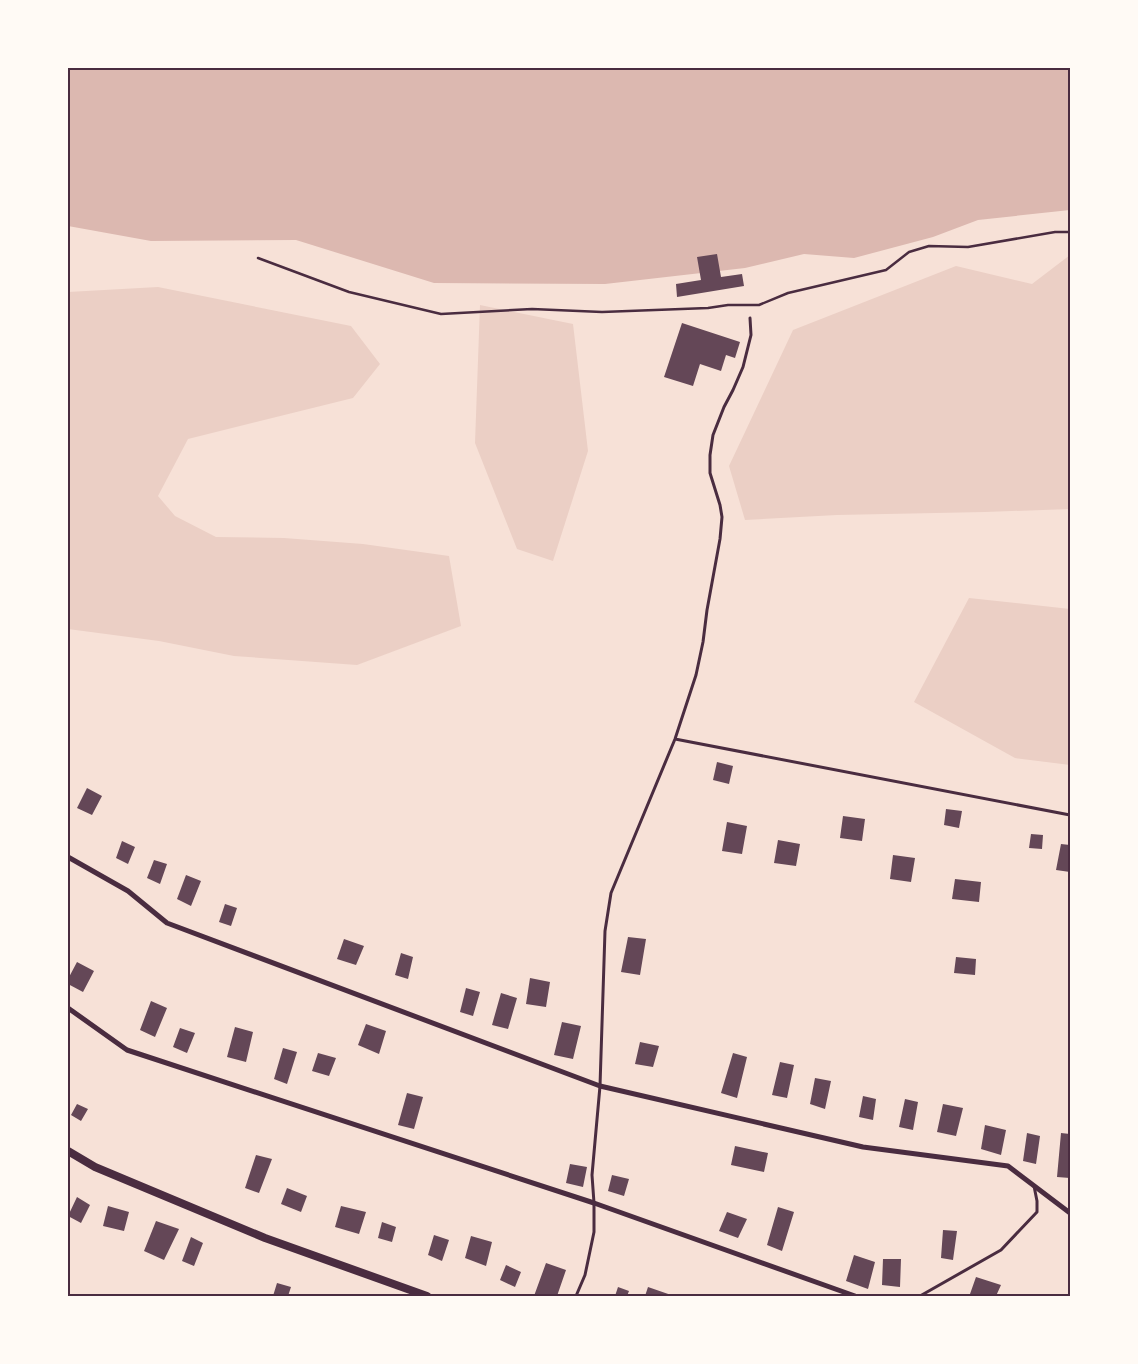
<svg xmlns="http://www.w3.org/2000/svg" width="1138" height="1364" font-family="'Fira Sans Condensed',sans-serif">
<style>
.green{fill:#ebcfc5}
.water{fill:#dcb8b0}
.building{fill:#644757}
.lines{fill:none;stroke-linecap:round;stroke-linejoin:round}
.path{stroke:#4a2c40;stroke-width:2.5}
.service{stroke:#4a2c40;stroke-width:3}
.minor{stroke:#4a2c40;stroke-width:5}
.tertiary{stroke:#4a2c40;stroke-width:8}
.neatline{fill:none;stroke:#4a2c40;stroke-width:2}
</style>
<rect width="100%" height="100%" fill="#f7e1d7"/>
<path class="green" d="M1070,255V509L985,512L837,515L745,520L729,466L793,330L956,266L1032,284Z
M158,287L351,326L380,364L353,398L188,439L158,496L175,516L216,537L284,538L363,544L449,556L461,626L357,665L234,656L159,641L68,629V292Z
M480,305L573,324L588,451L553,561L517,549L475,443Z
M969,598L1070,609V765L1015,758L914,702Z"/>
<path class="water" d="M68,68H1070V210L978,220L933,237L854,258L804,254L745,268L605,284L434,283L296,240L151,241L68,226Z"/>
<path class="building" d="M717,254L721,277L742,274L744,286L677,297L676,284L701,280L697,257Z
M682,323L740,342L735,358L726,355L721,371L700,364L693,386L664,377Z
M717,762L733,766L729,784L713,780Z
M87,788L102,796L92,815L77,808Z
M946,809L962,811L959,828L944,825Z
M843,816L865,819L862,841L840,838Z
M727,822L747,826L742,854L722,851Z
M1031,834L1043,835L1042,849L1029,848Z
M778,840L800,844L796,866L774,863Z
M122,841L135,847L128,864L116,858Z
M1061,844L1070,845V872L1056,870Z
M893,855L915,858L911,882L890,879Z
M154,860L167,864L160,884L147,878Z
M186,875L201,881L191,906L177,899Z
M955,879L981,882L979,902L952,899Z
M225,904L237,908L231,926L219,922Z
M628,937L646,939L640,975L621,972Z
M344,939L364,946L356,965L337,959Z
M401,953L413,957L408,979L395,975Z
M956,957L976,959L975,975L954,973Z
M77,962L94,971L83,992L68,984V979Z
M530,978L550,982L546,1007L526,1004Z
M466,988L480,992L473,1016L460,1012Z
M501,993L517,998L508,1029L492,1025Z
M151,1001L167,1008L155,1037L140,1030Z
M562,1022L581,1026L573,1059L554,1055Z
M366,1024L386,1031L379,1054L358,1045Z
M235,1027L253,1032L246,1062L227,1057Z
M180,1028L195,1033L187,1053L173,1047Z
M640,1042L659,1046L653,1067L635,1064Z
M283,1048L297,1052L287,1084L274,1079Z
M318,1053L336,1058L329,1076L312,1071Z
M733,1053L747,1057L737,1098L721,1093Z
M780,1062L794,1065L787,1098L772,1095Z
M815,1078L831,1081L825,1109L810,1104Z
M407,1093L423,1097L414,1129L398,1125Z
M863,1096L876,1099L873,1120L859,1117Z
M905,1099L918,1102L913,1130L899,1127Z
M77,1104L88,1109L81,1121L71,1115Z
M943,1104L963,1108L956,1136L937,1132Z
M985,1125L1006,1130L1001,1155L981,1149Z
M1027,1133L1040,1136L1036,1164L1023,1161Z
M1061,1133L1070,1134V1178L1057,1177Z
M735,1146L768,1153L764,1172L731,1165Z
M256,1155L272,1159L259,1193L245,1188Z
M570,1164L587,1167L583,1187L566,1183Z
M612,1175L629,1179L624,1196L608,1191Z
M287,1188L307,1196L301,1212L281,1204Z
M77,1197L90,1205L81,1223L68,1216Z
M108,1206L129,1212L124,1231L103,1226Z
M341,1206L366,1212L359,1234L335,1227Z
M778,1207L794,1212L782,1251L767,1245Z
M727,1212L747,1219L738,1238L719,1231Z
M156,1221L179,1229L164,1260L144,1251Z
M382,1222L396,1227L392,1242L378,1238Z
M943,1230L957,1231L953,1260L941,1258Z
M434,1235L449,1240L442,1261L428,1255Z
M471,1236L492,1242L486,1266L465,1258Z
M191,1237L203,1243L194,1266L182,1261Z
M854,1255L875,1262L868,1289L846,1281Z
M883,1259H901L900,1287L882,1285Z
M546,1263L566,1270L557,1296H534Z
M506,1265L521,1272L515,1287L500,1280Z
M976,1277L1001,1285L996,1296H979L970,1294Z
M277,1283L291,1287L288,1296H273Z
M618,1287L629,1291L627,1296H615Z
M648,1287L674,1296H645Z"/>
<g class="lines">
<path class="path" d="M258,258L349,292L441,314L532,309L602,312L708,308L728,305H759L788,293L886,270L909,252L929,246L968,247L1055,232H1070"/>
<path class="service" d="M675,739L1070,815
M576,1296L585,1275L594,1232V1203L592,1175L600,1086L605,931L611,893L675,739L696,675L703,642L707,610L720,539L722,517L720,505L710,473V455L713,435L724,407L733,390L743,367L751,335L750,318
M920,1296L1001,1250L1037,1212V1201L1034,1186"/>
<path class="minor" d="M68,857L128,891L167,923L600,1086L863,1147L1008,1166L1070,1213
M68,1008L127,1050L594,1203L855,1296"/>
<path class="tertiary" d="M68,1151L95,1167L265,1238L427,1296"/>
</g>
<rect width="1138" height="1364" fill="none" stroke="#fffaf5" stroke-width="138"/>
<rect x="69" y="69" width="1000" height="1226" class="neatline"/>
</svg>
